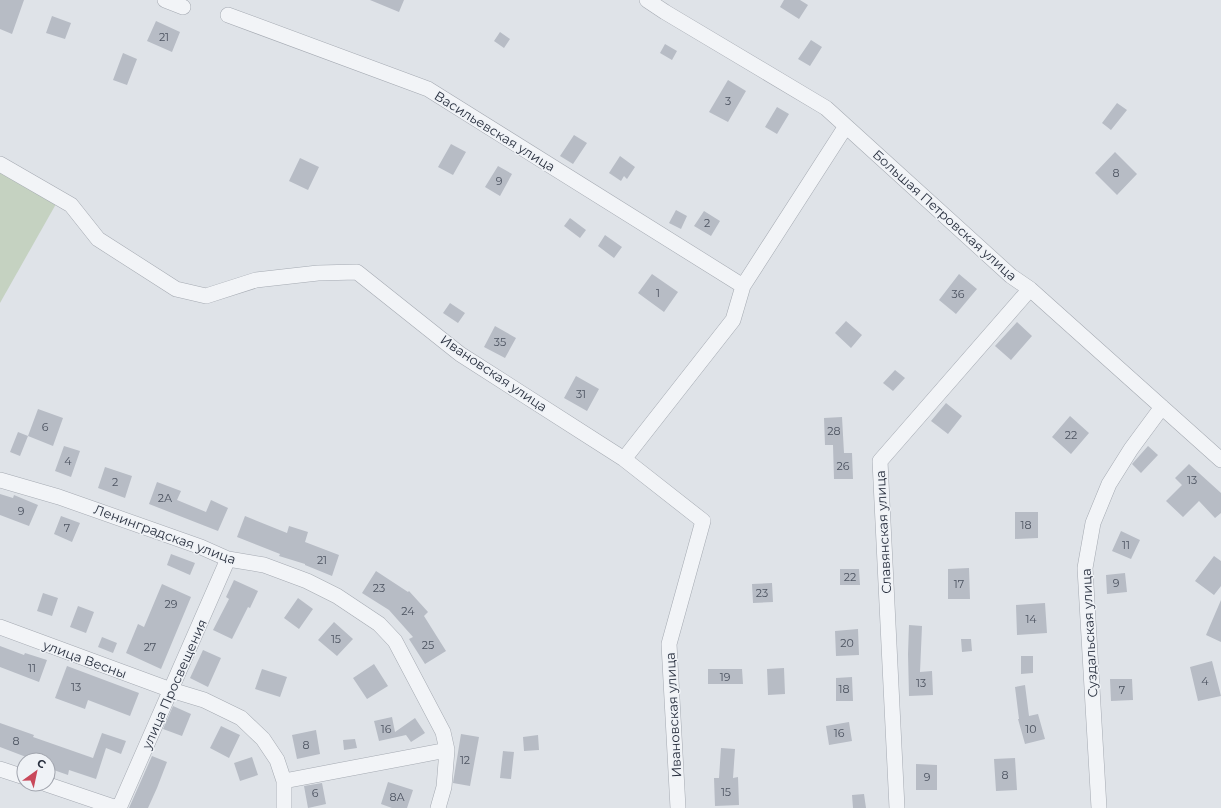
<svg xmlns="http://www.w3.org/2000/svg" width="1221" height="808" font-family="Montserrat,sans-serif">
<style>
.green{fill:#c5d2c1}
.building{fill:#b7bcc5}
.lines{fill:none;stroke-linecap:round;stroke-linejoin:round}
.minor-casing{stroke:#a5aab2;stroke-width:16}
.minor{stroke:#f2f4f7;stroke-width:15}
.labels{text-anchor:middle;stroke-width:3;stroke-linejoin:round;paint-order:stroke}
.number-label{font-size:11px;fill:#4c5360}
.street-label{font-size:13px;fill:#29303f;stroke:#eff2f6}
</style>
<rect width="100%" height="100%" fill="#dfe3e8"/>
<path class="green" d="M0,172L56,204L0,303Z"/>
<path class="building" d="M0,0H24L12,34L0,29Z
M370,0H404L399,12Z
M784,0H800L808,5L799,19L780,7Z
M52,16L71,23L65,39L46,33Z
M156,21L180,32L172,52L147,41Z
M500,32L510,39L504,48L494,41Z
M811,40L822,47L810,66L798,59Z
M665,44L677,51L672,60L660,53Z
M123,53L137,59L127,85L113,80Z
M728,80L746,91L728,122L709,112Z
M1117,103L1127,110L1111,130L1102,123Z
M777,107L789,114L777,134L765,127Z
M574,135L587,143L573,164L560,156Z
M451,144L466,152L453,175L438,167Z
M1115,152L1137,174L1117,195L1095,173Z
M620,156L635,167L627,179L624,176L621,181L609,173Z
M300,158L319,167L308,190L289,181Z
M498,166L512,174L500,196L485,187Z
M676,210L687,216L681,229L669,223Z
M704,211L720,221L711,236L694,226Z
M570,218L586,230L580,238L564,226Z
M605,235L622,247L614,258L598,246Z
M652,274L678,292L664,312L638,293Z
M959,274L977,289L956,314L939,300Z
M450,303L465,313L458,323L443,313Z
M846,321L862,335L851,348L835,333Z
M1017,322L1032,336L1011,360L995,346Z
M495,326L516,338L505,358L484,347Z
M895,370L905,378L893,391L883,383Z
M576,376L599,389L587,411L564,398Z
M946,403L962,416L948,434L931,421Z
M38,409L63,418L53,446L28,436Z
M1070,416L1089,433L1071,454L1052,437Z
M842,417L844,453H852L853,479H834L833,445H825L824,418Z
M18,432L28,436L20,456L10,452Z
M64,446L80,451L71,477L55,471Z
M1148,446L1158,455L1141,473L1132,464Z
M1189,464L1221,493V513L1215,518L1199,501L1183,517L1166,501L1182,485L1175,478Z
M105,467L132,476L125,498L98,488Z
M157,482L181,491L177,500L206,512L211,500L228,508L218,531L149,504Z
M0,494L13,498L14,495L38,505L29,526L0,515Z
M1015,512H1038V538L1015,539Z
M61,516L80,523L72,542L54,534Z
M245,516L287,533L289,526L308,532L305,542L339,555L332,576L305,565V564L279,556L280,554L237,537Z
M1121,531L1140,540L1131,559L1112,551Z
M171,554L195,563L190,575L167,565Z
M1214,556L1221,561V586L1214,595L1195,581Z
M969,568L970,599H948V569Z
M840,569H859L860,585H840Z
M376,571L408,592L409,591L428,612L424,616L446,651L425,664L409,639L413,637L389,610L362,593Z
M1125,573L1127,592L1107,594L1106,575Z
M234,580L258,591L250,608L248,607L232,639L213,630L229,599L226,597Z
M772,583L773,602L753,603L752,584Z
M162,584L191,597L161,669L126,653L138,624L144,627Z
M43,593L58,598L52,616L37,611Z
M298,598L313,609L299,629L284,618Z
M1221,600V642L1206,635Z
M1045,603L1047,633L1017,635L1016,605Z
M78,606L94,612L86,633L70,627Z
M334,622L353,639L337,656L318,640Z
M909,625L922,626L920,672L932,671L933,695L909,696L908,654Z
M858,629L859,655L836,656L835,631Z
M102,637L117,643L113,653L98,647Z
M961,639H971L972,651L962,652Z
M0,646L24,655L25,653L47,660L39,682L0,667Z
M203,650L221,658L208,687L190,678Z
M1021,656H1033V673L1021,674Z
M1212,661L1221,696L1198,701L1190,667Z
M374,664L388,686L367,699L353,678Z
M67,666L139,693L130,716L88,700L85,709L55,698Z
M784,668L785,694L768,695L767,669Z
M262,669L287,677L280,697L255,689Z
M708,669H742L743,684H708Z
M852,677L853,701H836V678Z
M1110,679H1132L1133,700L1111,701Z
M1025,685L1029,716L1038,714L1045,739L1025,744L1018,719H1019L1015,687Z
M173,706L191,714L182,736L163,729Z
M392,717L395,732L415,718L425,733L411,742L406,735L379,741L374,721Z
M849,722L852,741L829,745L826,726Z
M0,723L34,735L33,737L93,758L102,733L126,741L121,754L106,748L96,779L69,770L68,775L48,768V760H34L0,747Z
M221,726L240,735L229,758L210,748Z
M316,730L320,754L297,759L292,735Z
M461,734L479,737L470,786L453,783Z
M538,735L539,750L524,751L523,737Z
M355,739L357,748L344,750L343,740Z
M721,748L735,749L733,778L738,777L739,805L715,806L714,778H719Z
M503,751L514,752L511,779L500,778Z
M152,756L167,762L157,788L148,808H129Z
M252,757L258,775L240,781L234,763Z
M1015,758L1017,790L996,791L994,759Z
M916,764L937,765V790H916Z
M388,782L413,790L407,808H392L381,804Z
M322,783L326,804L308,808L304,786Z
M864,794L866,808H853L852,795Z"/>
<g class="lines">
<g class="minor-casing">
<path id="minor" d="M165,0L183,7
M647,0L665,12L826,108L1011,276L1030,289L1221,460
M228,15L428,89L743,286
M0,164L71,205L98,239L176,289L206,296L256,280L318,273L357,272L460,354L624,459L703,521L669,644L678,808
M624,459L733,320L743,286L846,126
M0,480L59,497L201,547L228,559L264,565L307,581L337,596L379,624L395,641L443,732L447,750L444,787L438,808
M0,627L171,690L204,700L241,718L263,739L277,760L284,781V808
M0,769L24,777
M284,781L447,750
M46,784L117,808
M119,808L228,559
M897,808L880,461L1030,289
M1099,808L1085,568L1093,523L1109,484L1131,449L1162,407"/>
</g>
<use href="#minor" class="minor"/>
</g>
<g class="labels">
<g class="number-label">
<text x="164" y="41">21</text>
<text x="728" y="105">3</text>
<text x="1116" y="177">8</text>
<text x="499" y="185">9</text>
<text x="707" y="227">2</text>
<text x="658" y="297">1</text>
<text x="958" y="298">36</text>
<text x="500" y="346">35</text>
<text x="581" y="398">31</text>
<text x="45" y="431">6</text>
<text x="834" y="435">28</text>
<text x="1071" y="439">22</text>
<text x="68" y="465">4</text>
<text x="843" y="470">26</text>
<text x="1192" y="484">13</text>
<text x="115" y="486">2</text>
<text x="165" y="502">2А</text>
<text x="21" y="515">9</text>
<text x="1026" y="529">18</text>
<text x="67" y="532">7</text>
<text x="1126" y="549">11</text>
<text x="322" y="564">21</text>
<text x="850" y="581">22</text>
<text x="1116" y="587">9</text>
<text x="959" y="588">17</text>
<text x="379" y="592">23</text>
<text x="762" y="597">23</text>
<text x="171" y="608">29</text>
<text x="408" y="615">24</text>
<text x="1031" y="623">14</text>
<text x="336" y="643">15</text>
<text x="847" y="647">20</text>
<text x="428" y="649">25</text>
<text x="150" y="651">27</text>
<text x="32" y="672">11</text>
<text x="725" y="681">19</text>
<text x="1205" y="685">4</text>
<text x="921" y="687">13</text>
<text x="76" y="691">13</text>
<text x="844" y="693">18</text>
<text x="1122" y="694">7</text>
<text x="386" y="733">16</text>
<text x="1031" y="733">10</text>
<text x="839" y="737">16</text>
<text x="16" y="745">8</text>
<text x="306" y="749">8</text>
<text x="465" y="764">12</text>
<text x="1005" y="779">8</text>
<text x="927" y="781">9</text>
<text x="726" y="796">15</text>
<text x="315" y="797">6</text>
<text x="397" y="801">8А</text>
</g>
<g class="street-label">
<text transform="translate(495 131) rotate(32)" y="5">Васильевская улица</text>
<text transform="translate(945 215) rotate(42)" y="5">Большая Петровская улица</text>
<text transform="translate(494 373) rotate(34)" y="5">Ивановская улица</text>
<text transform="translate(883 532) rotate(-93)" y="5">Славянская улица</text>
<text transform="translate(165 534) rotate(20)" y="5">Ленинградская улица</text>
<text transform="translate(1089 633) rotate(-93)" y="5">Суздальская улица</text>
<text transform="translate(85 659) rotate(20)" y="5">улица Весны</text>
<text transform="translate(174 684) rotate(-66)" y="5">улица Просвещения</text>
<text transform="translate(673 715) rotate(-93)" y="5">Ивановская улица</text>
</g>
</g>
<g transform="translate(36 772) rotate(33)"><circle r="19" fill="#eff2f6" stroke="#a0a4ad"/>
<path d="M0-3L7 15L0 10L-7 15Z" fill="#c9485a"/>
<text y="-6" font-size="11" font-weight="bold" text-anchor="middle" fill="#29303f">С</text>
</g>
</svg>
